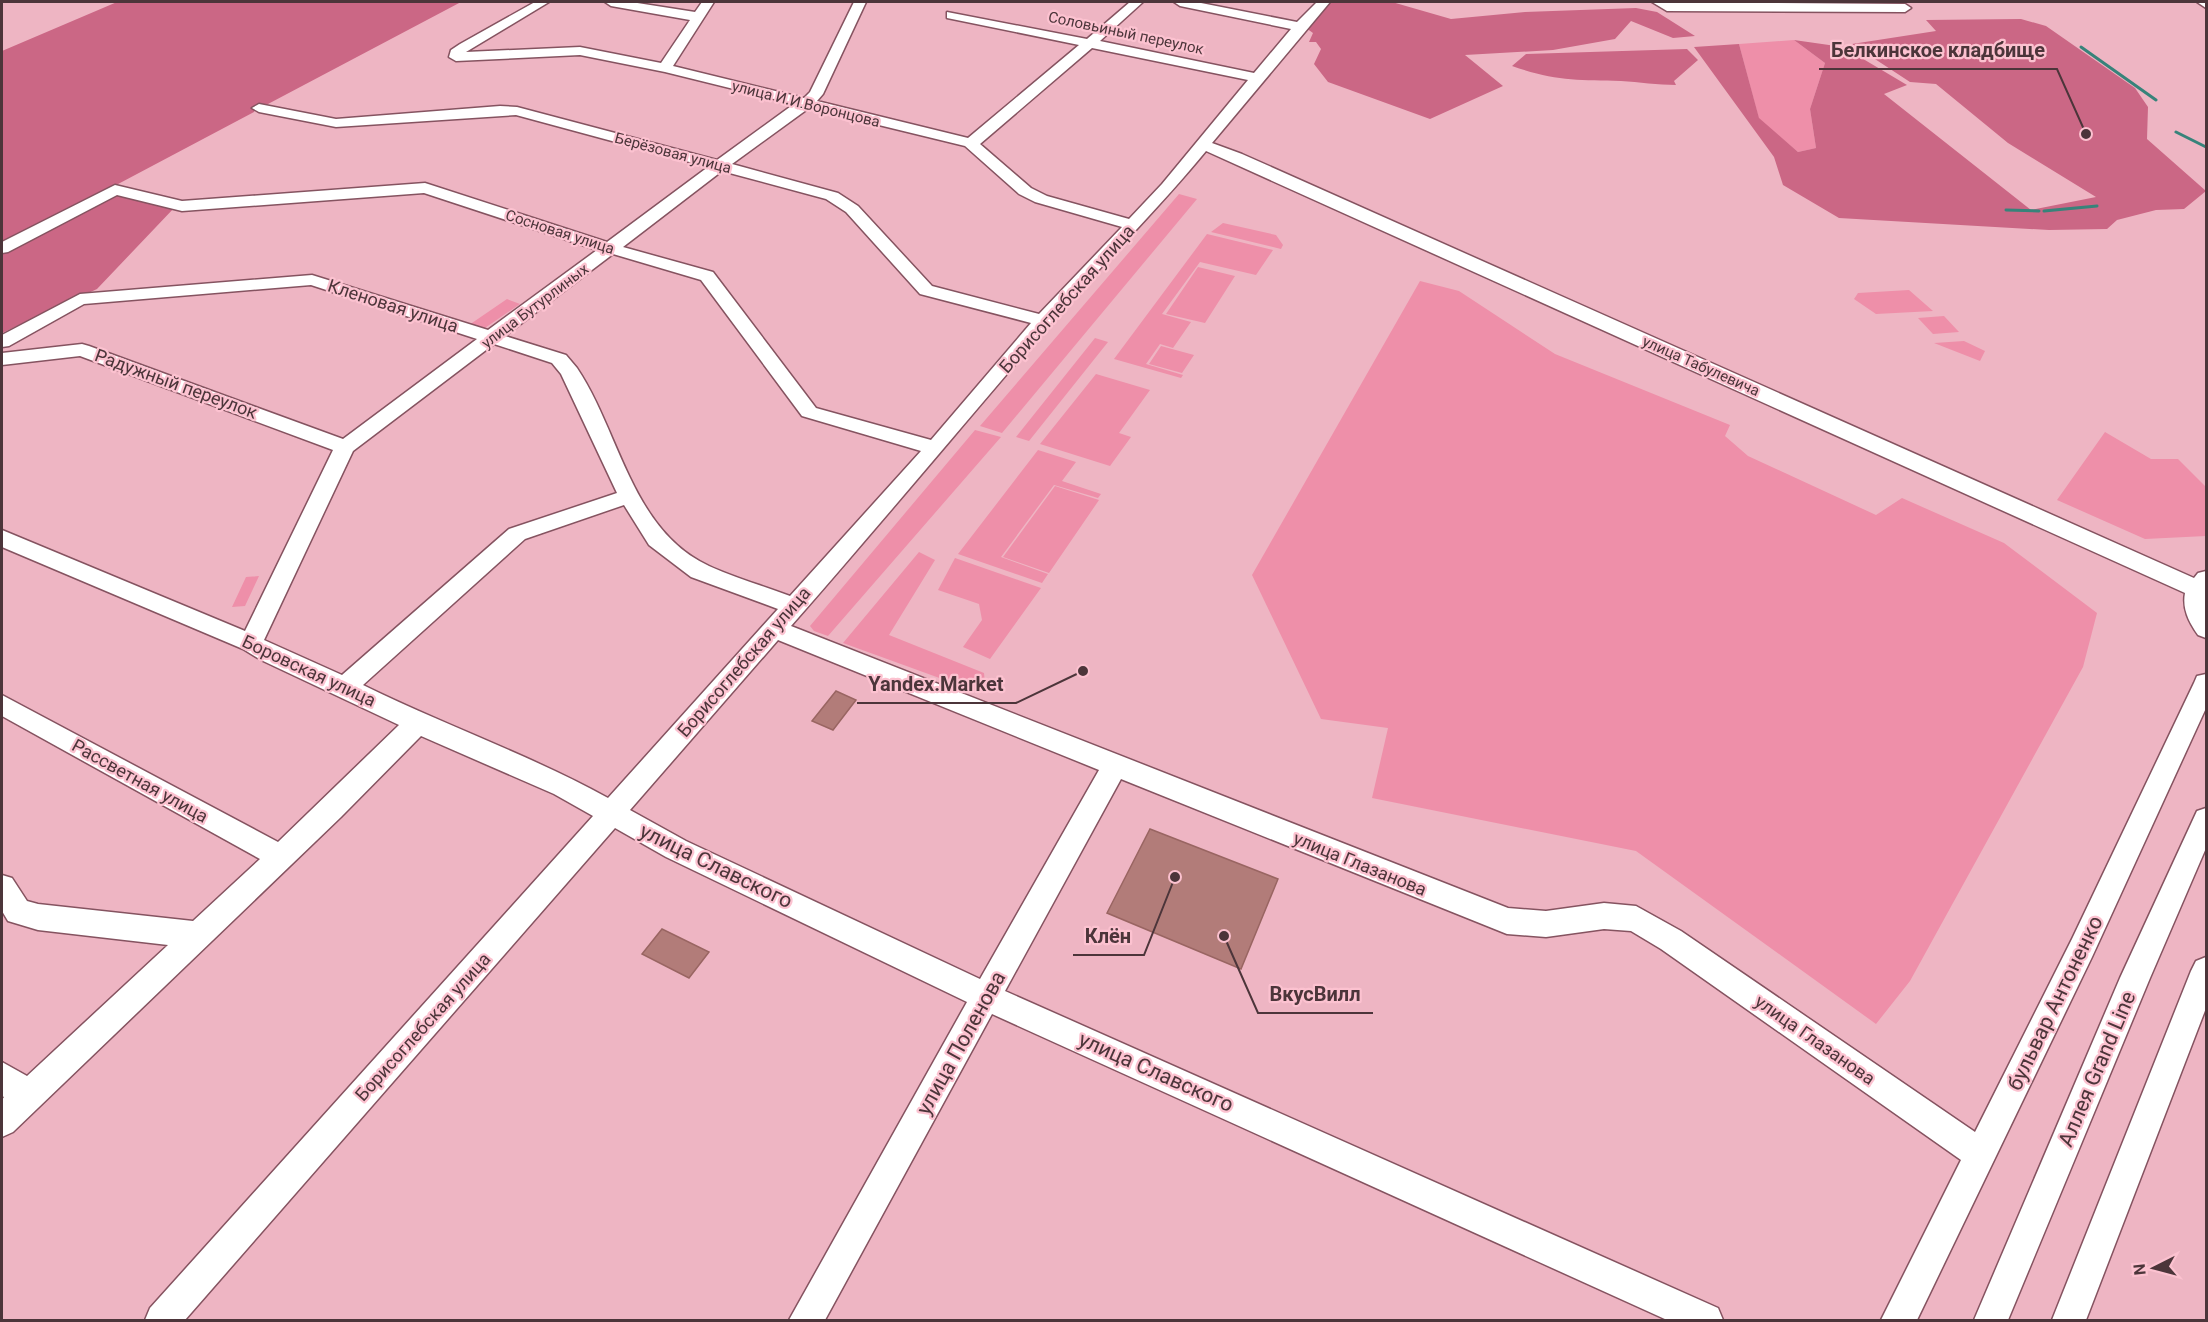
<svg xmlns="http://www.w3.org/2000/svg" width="2208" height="1322" font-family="Roboto,sans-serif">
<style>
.green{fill:#ee8fa9}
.forest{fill:#cb6785}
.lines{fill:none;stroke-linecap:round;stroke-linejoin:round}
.stream{stroke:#37837a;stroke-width:3}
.building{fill:#b27c79;stroke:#996562;stroke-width:1.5}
.minor-casing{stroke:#855360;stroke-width:3}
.minor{fill:#fff;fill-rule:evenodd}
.labels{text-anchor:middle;stroke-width:4.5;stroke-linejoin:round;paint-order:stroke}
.far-street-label{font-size:15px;fill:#4c353a;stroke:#fcc2d0}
.street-label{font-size:18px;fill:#4c353a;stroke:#fcc2d0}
.near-street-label{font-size:21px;fill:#4c353a;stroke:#fcc2d0}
.leader{fill:none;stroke:#4c353a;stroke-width:2}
.callout-dot{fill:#4c353a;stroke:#fcc2d0;stroke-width:2}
.callout-label{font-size:20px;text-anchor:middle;font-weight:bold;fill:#4c353a;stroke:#fcc2d0;stroke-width:4.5;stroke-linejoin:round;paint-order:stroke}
</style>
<rect width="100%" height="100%" fill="#eeb5c3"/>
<path class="green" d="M1794,40L1825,63L1810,109L1816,148L1798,152L1759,119L1739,44Z
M1179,194L1197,199L1002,433L980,426Z
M1223,223L1276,235L1283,245L1281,249L1211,232Z
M1207,234L1273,250L1256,275L1200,262L1162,314L1191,322L1173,348L1160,344L1146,364L1183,375L1181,378L1114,359Z
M1198,267L1235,276L1205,323L1166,314Z
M1420,281L1459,291L1555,354L1730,425L1725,436L1748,456L1876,515L1902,498L2004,543L2097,613L2083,667L1910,981L1876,1024L1636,851L1372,798L1388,728L1321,719L1252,575Z
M1909,290L1933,311L1876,314L1854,299L1858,293Z
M507,299L520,304L482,330L469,325Z
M1944,316L1959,332L1933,334L1918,318Z
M1095,338L1108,342L1029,441L1016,437Z
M1964,341L1985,351L1980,361L1934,343Z
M1161,346L1194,355L1182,373L1149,364Z
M1096,374L1150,390L1119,433L1131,437L1110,466L1040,444Z
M975,430L1001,437L828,636L814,631L810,626Z
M2105,432L2151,459H2178L2206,487V536L2145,539L2057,500Z
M1038,450L1076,462L1062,481L1101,494L1098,498L1054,485L1001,557L1048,574L1042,583L958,554Z
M1055,486L1099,500L1049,573L1003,557Z
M919,552L935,560L889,635L984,673L985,683L978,692L843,643Z
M955,558L1041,588L990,659L963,647L982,620L979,604L938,590Z
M259,576L245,606L232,607L246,577Z"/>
<path class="forest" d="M117,2H461L268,104L256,107L254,112L103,192L175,207L97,289L2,333V51Z
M1328,2H1392L1451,19L1525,12L1636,8L1657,12L1695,36L1673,38L1631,21L1615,39L1553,50L1465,55L1503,86L1430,119L1328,82L1314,64L1321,49L1316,42H1309L1313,33L1306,28Z
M2021,19L2046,26L2135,88L2148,107L2147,139L2206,191L2184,209L2156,210L2117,220L2107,229L2049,230L1839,218L1783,185L1774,157L1694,47L1739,44L1759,118L1798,152L1816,148L1810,109L1825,63L1794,40L1843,47L1907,85L1884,94L2031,210L2096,197L2008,143L1936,84L1910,82L1852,44L1936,31L1926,20Z
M1687,49L1698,60L1674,81L1676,85C1658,85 1639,82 1621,81C1578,80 1554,81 1512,66L1526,54Z"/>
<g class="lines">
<path class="stream" d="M2081,47L2156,100
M2176,132L2206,147
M2006,210L2039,211
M2044,211L2097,206"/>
</g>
<path class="building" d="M836,691L856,700L833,730L812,721Z
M1150,829L1278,879L1241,969L1107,913Z
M662,929L709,952L689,978L642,954Z"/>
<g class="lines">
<g class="minor-casing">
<path id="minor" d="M535,2H549L466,52L580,47L661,63L690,20L611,6L605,2H631L695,12L702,2H714L673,66L804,98L810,92L854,2H866L823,94L817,101L968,138L1079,45L947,18V12L1087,39L1130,2H1143L1100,41L1254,73L1291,29L1180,6L1174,2H1196L1297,22L1317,2H1330L1212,143L1242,154L2194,578L2198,573L2206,571V638L2198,635C2189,622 2182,609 2185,593L1206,151C1156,212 1100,266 1048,326C962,426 878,527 791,626L1508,908L1546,911L1604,903L1636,906L1681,931L1975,1132L2072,939L2194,683L2197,676L2206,674V708L2092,957L1917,1320H1881L1961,1160L1661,949L1631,931L1604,929L1546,937L1507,934L1121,779L1005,991L1718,1308L1723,1320H1667L992,1014L825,1320H789L967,1002L666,857L615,828L185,1320H145L150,1308L593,816L554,794L421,736L341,817L13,1132L2,1137V1100L4,1097L2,1096V1062L27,1076L168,945L38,930L8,921L2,911V875L12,878L27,901L38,904L193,921L260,859L2,716V695L278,842L399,725L261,660L243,649L2,547V530L245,631L333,450L80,356L2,365V353L82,344L89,346L343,439L477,339L311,285L84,304L9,346L2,347V335L80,294L312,275L488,330L597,250L424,193L182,211L117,195L8,252L2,253V242L115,185L182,201L425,183L607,242L708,167L516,115L336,127L259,112L252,108L259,104L336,119L500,106L517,107L717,160L794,104L665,72L580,55L456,61L449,57L451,50L460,44ZM1092,48L1248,80L1162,184L1129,219L1047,196L1031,188L980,144ZM809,108L965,146L1019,194L1035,202L1122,227L1039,314L932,286L858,206L838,193L732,164ZM722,171L826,199L846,212L920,294L1031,323L931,440L816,408L713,272L623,247ZM613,254L701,280L802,416L921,451L790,596C764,586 735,578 709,566C631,530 620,432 577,368L566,355L505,336ZM494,344L552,363L561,374L617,493L509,529L342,675L264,640L353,451ZM624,505L649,545L691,577L778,609L608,798C530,755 444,725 363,685L525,539ZM778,640L1099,770L980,979L686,841L630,810Z
M1652,2L1905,4L1911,8L1905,12L1667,11Z
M2197,2H2206V8Z
M2206,808V848L2150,978L2008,1320H1974L2120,978L2197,811Z
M2206,957V1008L2086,1320H2052L2191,971L2196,961Z"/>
</g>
<use href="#minor" class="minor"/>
</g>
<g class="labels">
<g class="far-street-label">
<text transform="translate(1126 33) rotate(12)" y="5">Соловьиный переулок</text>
<text transform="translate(806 104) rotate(14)" y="5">улица И.И.Воронцова</text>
<text transform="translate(673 153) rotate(15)" y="5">Берёзовая улица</text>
<text transform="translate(560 232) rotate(18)" y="5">Сосновая улица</text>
<text transform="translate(535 306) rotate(-37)" y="5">улица Бутурлиных</text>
<text transform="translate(1701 366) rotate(24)" y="5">улица Табулевича</text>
</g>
<g class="street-label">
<text transform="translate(1067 299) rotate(-48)" y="6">Борисоглебская улица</text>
<text transform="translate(393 306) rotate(18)" y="6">Кленовая улица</text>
<text transform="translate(176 384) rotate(20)" y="6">Радужный переулок</text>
<text transform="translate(744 662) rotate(-49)" y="6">Борисоглебская улица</text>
<text transform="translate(309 671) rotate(25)" y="6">Боровская улица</text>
<text transform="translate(140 781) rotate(29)" y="6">Рассветная улица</text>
<text transform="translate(1360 864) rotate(22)" y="6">улица Глазанова</text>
<text transform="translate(423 1027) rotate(-48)" y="6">Борисоглебская улица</text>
<text transform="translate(1815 1040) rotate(35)" y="6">улица Глазанова</text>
</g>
<g class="near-street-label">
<text transform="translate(716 866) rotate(26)" y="7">улица Славского</text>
<text transform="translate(2055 1003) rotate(-64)" y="7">бульвар Антоненко</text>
<text transform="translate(961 1043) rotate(-61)" y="7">улица Поленова</text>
<text transform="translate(2097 1069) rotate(-67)" y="7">Аллея Grand Line</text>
<text transform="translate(1156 1072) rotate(24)" y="7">улица Славского</text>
</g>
</g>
<path class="leader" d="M2086 134L2057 69H1819M1083 671L1016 703H857M1175 877L1144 955H1073M1224 936L1258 1013H1373"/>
<g class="callout-dot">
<circle cx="2086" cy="134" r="6"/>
<circle cx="1083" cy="671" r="6"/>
<circle cx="1175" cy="877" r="6"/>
<circle cx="1224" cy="936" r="6"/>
</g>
<g class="callout-label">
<text x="1938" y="57">Белкинское кладбище</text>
<text x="936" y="691">Yandex.Market</text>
<text x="1108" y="943">Клён</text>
<text x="1315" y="1001">ВкусВилл</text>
</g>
<rect width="2208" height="1322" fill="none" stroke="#4c353a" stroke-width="6"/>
<g transform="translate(2154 1268) rotate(264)" stroke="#fcc2d0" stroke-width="4.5" paint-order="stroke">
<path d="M0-4.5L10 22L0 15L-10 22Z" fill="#4c353a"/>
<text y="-9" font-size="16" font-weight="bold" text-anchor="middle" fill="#4c353a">N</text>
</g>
</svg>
